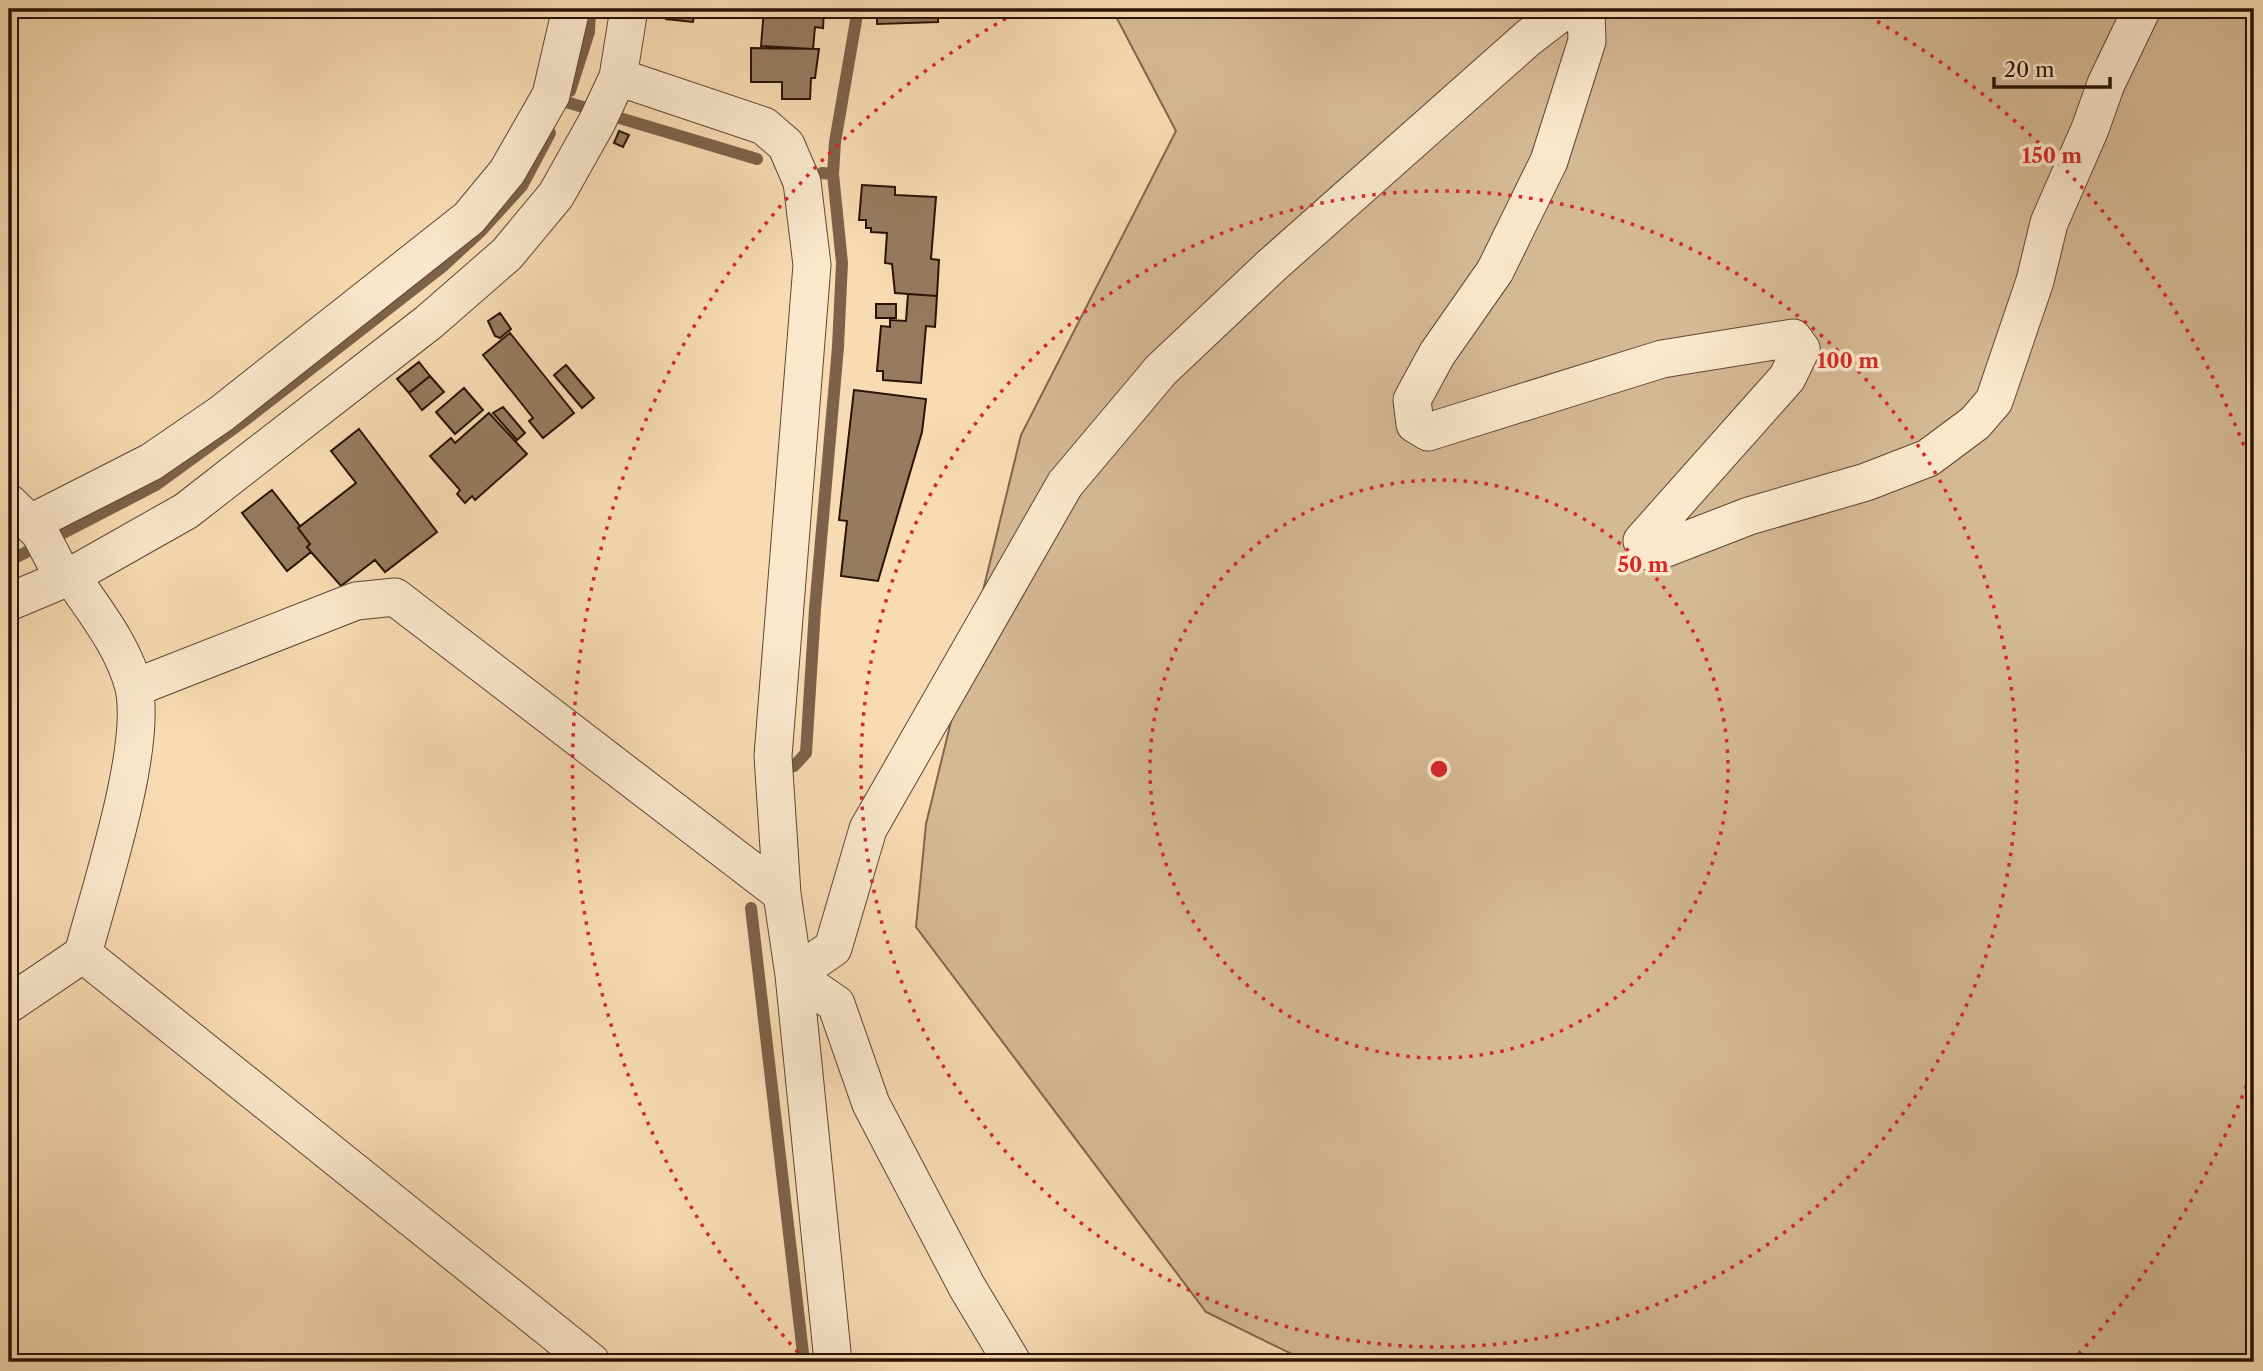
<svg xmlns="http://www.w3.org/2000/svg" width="2263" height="1371" font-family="'Libre Caslon Text',serif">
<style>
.green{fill:#d5b995;stroke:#80664e;stroke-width:2}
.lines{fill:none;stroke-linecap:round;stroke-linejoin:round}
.stream{stroke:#7c624a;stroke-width:12}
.building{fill:#957b5f;stroke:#2a1306;stroke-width:2}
.street-casing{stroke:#5e4531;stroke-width:39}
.street{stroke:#fae8cd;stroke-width:37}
.ring{fill:none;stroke:#d62828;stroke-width:3.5;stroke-dasharray:3.5 7}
.centre{fill:#d62828;stroke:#fae8cd;stroke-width:3.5}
.ring-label{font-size:21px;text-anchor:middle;font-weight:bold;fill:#d62828;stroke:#fae8cd;stroke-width:7;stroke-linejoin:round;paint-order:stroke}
</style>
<rect width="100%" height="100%" fill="#f8dbb2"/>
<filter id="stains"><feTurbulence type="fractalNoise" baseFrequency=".00286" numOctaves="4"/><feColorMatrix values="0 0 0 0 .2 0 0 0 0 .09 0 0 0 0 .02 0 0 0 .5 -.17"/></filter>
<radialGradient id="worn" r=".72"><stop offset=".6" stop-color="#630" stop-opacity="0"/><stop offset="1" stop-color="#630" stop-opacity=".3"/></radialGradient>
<path class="green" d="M1112,9H2254V1362H1308L1206,1312L916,927L926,824L1021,435L1176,131Z"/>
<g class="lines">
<path class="stream" d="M570,91L589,32L590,9
M566,102L757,159
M833,174L835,142L858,9
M9,561L156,485L240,424L442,267L481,231L522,186L550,133
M794,766L806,753L815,609L838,347L842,263L833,174L822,173
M751,908L804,1362"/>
</g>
<path class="building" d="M667,9H695L693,22L666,19Z
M710,9H724L723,18L709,17Z
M764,9H824L823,28L815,27L813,49L761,46Z
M877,9H938V22L877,24Z
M751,48L819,49L815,78H811L810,99H782V82H751Z
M619,131L629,135L623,147L614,143Z
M862,185L895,187V195L936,197L931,259L939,260L937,296L895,293L892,264L885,263L887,233L871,232V228H866V220H859Z
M908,294L937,296L935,327L926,326L921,383L883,380V371H877L881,326L890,327V320L906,321Z
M876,304H896V318H876Z
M500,313L511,329L500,338L495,336L488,321Z
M510,333L574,413L543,438L529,421L533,418L483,355Z
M419,362L430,376L409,393L397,379Z
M566,365L594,398L582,408L554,375Z
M430,376L444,392L422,410L409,393Z
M464,388L483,410L455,434L436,412Z
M854,390L926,399L922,432L878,581L841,576L847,521L839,520Z
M503,407L525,433L517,440L493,413Z
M489,413L527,454L475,500L472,496L465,503L457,494L460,490L430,456L451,438L455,443Z
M359,429L437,532L385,572L375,560L341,586L311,552L307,547L310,544L298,528L356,483L331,451Z
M272,490L300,526L298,528L310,544L307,547L311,552L287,571L242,513Z"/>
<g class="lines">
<g class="street-casing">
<path id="street" d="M1581,9L1586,13L1587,41L1549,161L1495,271L1437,354L1412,400L1415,424L1428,432L1662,359L1793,338L1801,349L1787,378L1642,541L1649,551L1661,550L1749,516L1866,482L1928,458L1975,423L1994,401L2035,281L2049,223L2090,129L2106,84L2142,9
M618,77L764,126L786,145L802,182L812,265L773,756L782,894L794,975L833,1362
M9,503L40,533L64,579
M31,523L151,462L221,414L469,218L507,172L551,95L571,9
M9,602L71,576L186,511L429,322L507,254L556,195L597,122L618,77L629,9
M134,688L356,601L395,597L782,894
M83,954L591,1362
M9,1004L83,954C100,889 147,750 134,688C124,647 94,610 71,576
M1012,1362L967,1287L871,1104L836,1004L794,975L833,948L868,829L1065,484L1161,370L1271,266L1528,38L1566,9"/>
</g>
<use href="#street" class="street"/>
</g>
<g class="ring">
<circle cx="1439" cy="769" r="289"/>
<circle cx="1439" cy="769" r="578"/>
<path d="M2254 1066A867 867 0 0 1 2073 1360M805 1360A867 867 0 0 1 1019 11M1859 11A867 867 0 0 1 2254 472"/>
</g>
<circle cx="1439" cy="769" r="10" class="centre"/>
<g class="ring-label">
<text x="2052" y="163">150 m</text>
<text x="1848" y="368">100 m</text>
<text x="1643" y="572">50 m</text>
</g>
<rect width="2263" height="1371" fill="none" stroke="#f8dbb2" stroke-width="35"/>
<rect x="10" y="10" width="2242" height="1350" fill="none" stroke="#2a1306" stroke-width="3.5"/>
<rect x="18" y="18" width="2228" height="1336" fill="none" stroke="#2a1306" stroke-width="2"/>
<path d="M1994 77v10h116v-10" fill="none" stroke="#2a1306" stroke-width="3.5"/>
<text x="2004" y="77" font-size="21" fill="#2a1306" stroke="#fae8cd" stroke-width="5" paint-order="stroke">20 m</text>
<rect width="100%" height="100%" filter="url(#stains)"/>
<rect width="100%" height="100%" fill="url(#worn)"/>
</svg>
